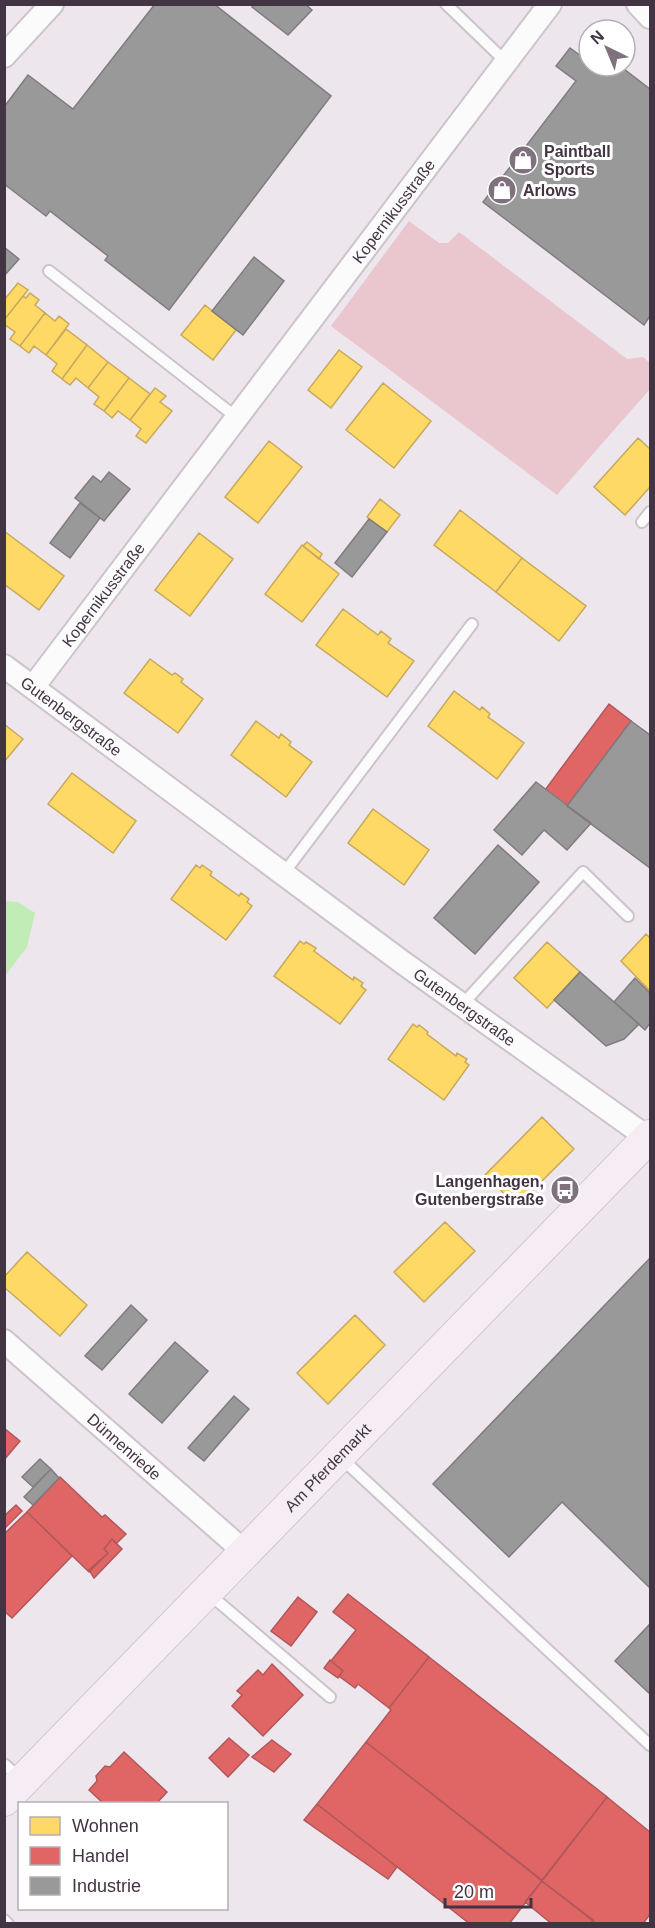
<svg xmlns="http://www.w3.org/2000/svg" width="655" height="1928" font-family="Arial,sans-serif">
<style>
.green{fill:#eac6ce}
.water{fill:#c2ecb6}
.homes{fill:#ffd966;stroke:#c7a85c;stroke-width:1.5}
.shops{fill:#e06666;stroke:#b1575c;stroke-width:1.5}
.industry{fill:#999;stroke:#7f7b7f;stroke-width:1.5}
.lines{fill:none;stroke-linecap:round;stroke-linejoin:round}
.lane-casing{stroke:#ccc3cb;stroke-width:14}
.street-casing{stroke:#ccc3cb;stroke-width:26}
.secondary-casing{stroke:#d4c4d2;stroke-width:34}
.lane{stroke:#fcfbfc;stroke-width:10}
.street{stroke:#fcfbfc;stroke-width:22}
.secondary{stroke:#f6edf4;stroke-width:32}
.labels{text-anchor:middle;stroke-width:6;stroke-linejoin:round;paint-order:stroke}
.poi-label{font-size:16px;font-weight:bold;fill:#433443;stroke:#fff;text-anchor:start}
.street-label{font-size:16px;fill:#433443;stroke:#fff}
</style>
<rect width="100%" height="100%" fill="#eee6ed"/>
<path class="green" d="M409,221L439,243H448L459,232L627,359L643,357L650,363V389L557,495L331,326Z"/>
<path class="water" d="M5,901L18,902L35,913L27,947L5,976Z"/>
<path class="homes" d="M18,283L28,290L4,320V300Z
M30,293L39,300L35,305L45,313L20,346L10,339L15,332L4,324V320L23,296L26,298Z
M205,305L236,330L213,360L181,335Z
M45,313L55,321L59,316L69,324L46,355L34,346L29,353L20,346Z
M66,329L87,345L62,379L52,371L57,364L46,355Z
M87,345L108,362L88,388L76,378L70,385L62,379Z
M339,350L362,367L331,408L308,390Z
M108,362L129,378L104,411L94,404L99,397L88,388Z
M129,378L150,394L130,420L118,411L112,418L104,411Z
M383,383L431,421L394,468L346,430Z
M155,388L166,396L160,402L172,411L146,443L136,436L141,429L130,420Z
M638,438L650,449V487L625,515L594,487Z
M269,441L302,467L258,523L225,497Z
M380,499L400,515L387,532L367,517Z
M460,510L522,558L496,592L434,545Z
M4,531L64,576L39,610L4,584Z
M199,533L233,559L190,616L155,590Z
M307,542L322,554L319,559L303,546Z
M302,545L339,574L302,622L265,594Z
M522,558L586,606L559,641L496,592Z
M343,609L378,635L381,631L391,639L388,643L414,661L387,697L316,645Z
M150,659L172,675L175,673L183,679L181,682L203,699L178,733L124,693Z
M454,691L480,710L482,707L490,714L488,717L524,743L497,779L428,726Z
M256,721L279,738L281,734L291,742L289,745L312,762L286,797L231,755Z
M4,724L23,739L4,762Z
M72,773L136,821L113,853L48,804Z
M373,809L429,850L404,885L348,843Z
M196,865L200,868L202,865L212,872L210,875L239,896L241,893L249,899L247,902L252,906L226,940L171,899Z
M646,934L650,938V991L621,961Z
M300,941L304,944L306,942L316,948L314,951L353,980L354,977L363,983L361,986L366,990L340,1024L274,976Z
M547,942L580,972L547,1008L514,978Z
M413,1024L417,1027L419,1025L428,1032L427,1034L456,1056L457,1053L467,1059L465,1062L469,1065L444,1100L388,1059Z
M542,1117L574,1149L517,1206L485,1175Z
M445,1222L475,1251L424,1302L394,1272Z
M27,1252L87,1305L60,1336L4,1287V1277Z
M355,1315L385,1345L328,1404L297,1373Z"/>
<path class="shops" d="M609,704L631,721L567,806L545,790Z
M4,1428L20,1441L4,1460Z
M60,1477L102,1517L105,1515L126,1534L116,1544L112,1539L104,1549L108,1553L89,1572L27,1512Z
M16,1505L22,1511L5,1528L4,1516Z
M27,1512L72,1556L12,1618L4,1611V1534Z
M112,1539L122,1549L94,1578L89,1570L107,1554L108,1553L104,1549Z
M348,1594L429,1657L389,1708L358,1684L355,1688L339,1676L343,1671L331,1661L356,1630L333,1612Z
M298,1597L317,1612L291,1646L271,1631Z
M429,1657L607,1797L542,1880L366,1742L391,1710L389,1708Z
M330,1660L343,1671L338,1678L324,1668Z
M272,1664L303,1695L263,1736L232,1706L242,1695L237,1691L258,1670L263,1675Z
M229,1738L249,1755L228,1777L209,1758Z
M272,1740L291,1754L274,1772L252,1757Z
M366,1742L542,1881L509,1924H470L317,1804Z
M124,1752L167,1792L156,1804L147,1802L145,1804L103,1803L89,1790L97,1781L96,1776L105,1766L110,1767Z
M607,1797L650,1832V1914L643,1924H597L542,1881Z
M317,1804L397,1867L388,1879L304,1820Z
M542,1881L593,1920L590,1924H552L525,1902Z"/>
<path class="industry" d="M155,4H214L331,96L169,310L105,260L108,256L64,222L50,211L46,216L4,184V107L28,75L73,109Z
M255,4H305L312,10L288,35L252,7Z
M589,46V66H620L650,89V316L644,325L483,202L576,81L556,66L570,48L581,56Z
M4,247L19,259L4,276Z
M254,257L284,281L243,335L212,311Z
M109,472L130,489L104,521L75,498L93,476L101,482Z
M80,503L100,518L70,558L50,543Z
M369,519L387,532L352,577L335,563Z
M631,721L650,735V868L567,806Z
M536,782L591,823L567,850L544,830L522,855L494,830Z
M498,845L539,882L475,954L434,918Z
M580,972L639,1024L624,1039L606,1046L554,1000Z
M635,978L650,993V1023L645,1030L614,1002Z
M650,1258V1588L562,1502L509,1557L433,1484Z
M131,1305L147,1320L102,1370L85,1356Z
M175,1342L208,1371L162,1423L129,1394Z
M234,1396L249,1409L204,1461L188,1448Z
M40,1459L51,1469L33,1487L22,1477Z
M51,1469L59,1478L33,1505L24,1497Z
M650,1624V1694L615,1661Z"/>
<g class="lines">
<g class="lane-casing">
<path id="lane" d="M446,4L506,62
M49,271L236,417
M642,522L650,512
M284,873L472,624
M462,1005L583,872L628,916
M340,1457L650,1745
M208,1593L330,1697
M4,1764L20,1778
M4,1920L8,1924"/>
</g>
<g class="street-casing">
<g id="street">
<path d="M638,4L650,17"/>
<path d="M4,56L52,4"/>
<path id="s1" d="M4,666L402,962L648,1138"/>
<path id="s2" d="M33,687L550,4"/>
<path id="s3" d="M4,1341L246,1553"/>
</g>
</g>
<g class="secondary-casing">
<g id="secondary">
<path id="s4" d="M4,1800L650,1136"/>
</g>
</g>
<use href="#lane" class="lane"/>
<use href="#street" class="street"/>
<use href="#secondary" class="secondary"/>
</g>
<defs>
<g id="shop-disc" transform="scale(1.5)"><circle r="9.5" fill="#7f727e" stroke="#fff"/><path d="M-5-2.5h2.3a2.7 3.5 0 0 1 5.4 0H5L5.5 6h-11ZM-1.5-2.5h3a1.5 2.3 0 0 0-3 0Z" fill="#fff"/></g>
<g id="bus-disc" transform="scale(1.5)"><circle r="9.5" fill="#7f727e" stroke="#fff"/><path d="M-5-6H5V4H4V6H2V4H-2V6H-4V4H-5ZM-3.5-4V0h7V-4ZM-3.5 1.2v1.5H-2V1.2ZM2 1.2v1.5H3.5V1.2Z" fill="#fff"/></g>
</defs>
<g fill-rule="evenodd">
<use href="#shop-disc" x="523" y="160"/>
<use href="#shop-disc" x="502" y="190"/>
<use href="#bus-disc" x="565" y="1190"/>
</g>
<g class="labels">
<g class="poi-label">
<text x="544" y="157">Paintball<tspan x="544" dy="18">Sports</tspan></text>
<text x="523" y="196">Arlows</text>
<text x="544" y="1187" text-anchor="end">Langenhagen,<tspan x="544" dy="18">Gutenbergstraße</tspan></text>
</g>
<g class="street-label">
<text dy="6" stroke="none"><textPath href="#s2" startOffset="597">Kopernikusstraße</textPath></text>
<text dy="6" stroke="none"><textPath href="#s2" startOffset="116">Kopernikusstraße</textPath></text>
<text dy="6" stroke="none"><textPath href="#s1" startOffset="84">Gutenbergstraße</textPath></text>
<text dy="6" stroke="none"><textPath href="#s1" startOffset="573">Gutenbergstraße</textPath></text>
<text dy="6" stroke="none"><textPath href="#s3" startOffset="160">Dünnenriede</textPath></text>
<text dy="6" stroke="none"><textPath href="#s4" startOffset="464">Am Pferdemarkt</textPath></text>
</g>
</g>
<rect width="655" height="1928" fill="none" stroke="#433443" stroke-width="12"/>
<rect x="18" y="1802" width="210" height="108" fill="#ffffff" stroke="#b4aeb4" stroke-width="1.5"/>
<rect x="30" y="1817" width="30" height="18" fill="#ffd966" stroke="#b4aeb4" stroke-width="1.5"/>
<text x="72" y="1832" font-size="18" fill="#433443">Wohnen</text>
<rect x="30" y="1847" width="30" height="18" fill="#e06666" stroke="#b4aeb4" stroke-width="1.5"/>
<text x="72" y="1862" font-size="18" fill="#433443">Handel</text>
<rect x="30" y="1877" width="30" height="18" fill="#999999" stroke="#b4aeb4" stroke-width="1.5"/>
<text x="72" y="1892" font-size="18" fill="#433443">Industrie</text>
<g transform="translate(607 48) rotate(317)"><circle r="28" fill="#ffffff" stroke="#b4aeb4" stroke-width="1.5"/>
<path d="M0-4.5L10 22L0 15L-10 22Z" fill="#7f727e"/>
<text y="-9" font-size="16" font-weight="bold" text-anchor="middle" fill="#433443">N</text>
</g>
<path d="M445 1898v9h86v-9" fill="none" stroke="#433443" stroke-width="3"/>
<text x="454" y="1898" font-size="18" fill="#433443" stroke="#ffffff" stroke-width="4.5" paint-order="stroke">20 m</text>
</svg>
